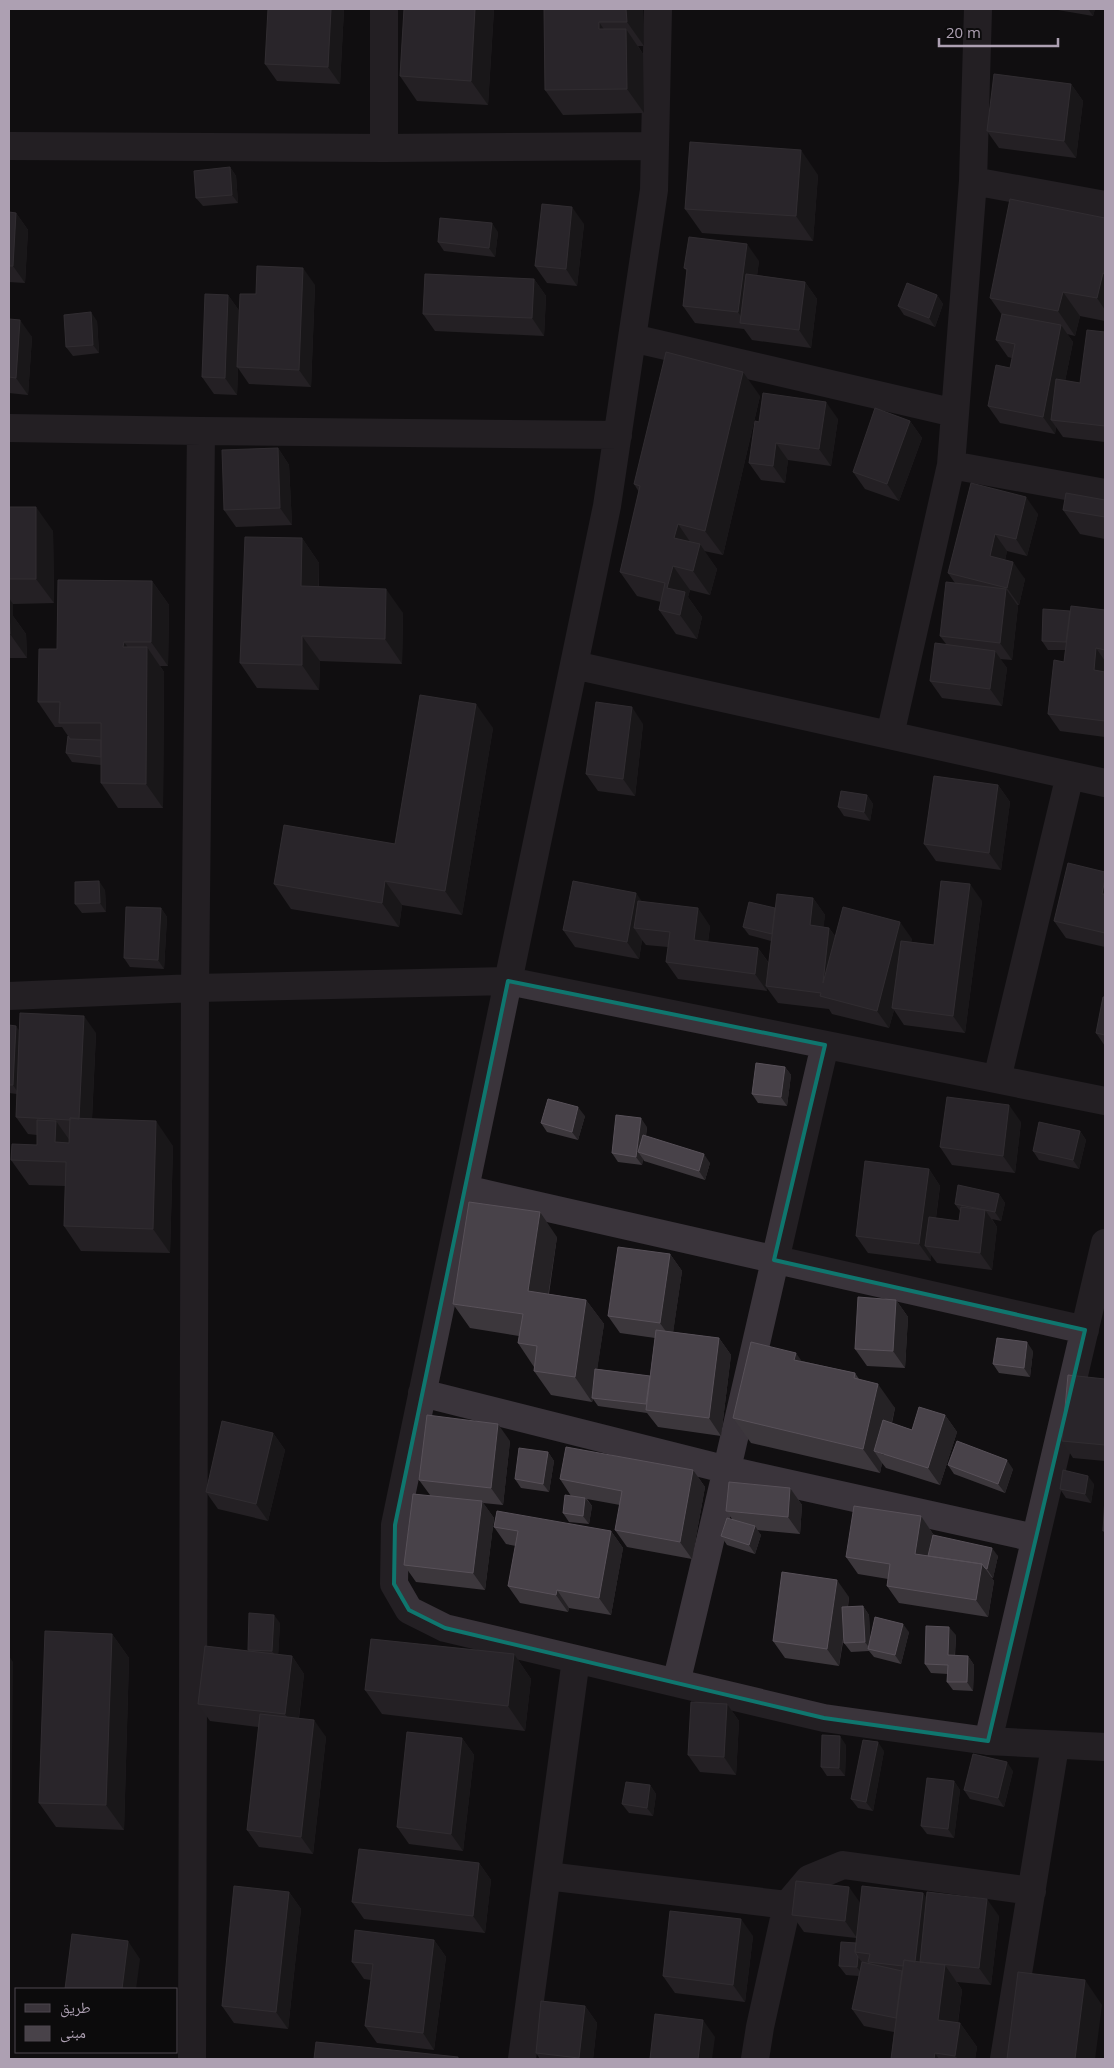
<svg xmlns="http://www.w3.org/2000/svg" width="1114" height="2068" font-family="'Open Sans','Noto Naskh Arabic',sans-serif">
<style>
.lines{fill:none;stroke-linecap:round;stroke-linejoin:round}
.minor{stroke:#3a343b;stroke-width:28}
.wall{fill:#3c373c}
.shaded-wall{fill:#252225}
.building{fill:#484249;stroke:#585159}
.marked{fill:none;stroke:#0f766e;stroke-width:4;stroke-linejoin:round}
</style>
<rect width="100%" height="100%" fill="#110f11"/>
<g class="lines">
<path class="minor" d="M384,9V148
M658,9L654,190L607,506L395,1525L394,1584L409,1610L445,1628L824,1718L988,1741L1105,1747
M9,146L384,148L655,146
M973,181L1105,205
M632,338L955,413
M9,428L201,431L618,435
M951,465L1105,493
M574,665L1105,783
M890,735L951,465L973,181L978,9
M9,996L195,988L508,981L1105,1101
M997,1079L1070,775
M465,1189L1085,1330
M422,1393L728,1470L1035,1538
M676,1683C728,1471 775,1257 825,1045
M988,1741L1105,1243
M547,1876L787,1905
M192,2059L195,988L201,431
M522,2059L576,1659
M755,2059L760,2027L787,1905L809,1879L843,1865L1032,1891
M1004,2059L1055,1746"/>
</g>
<path class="wall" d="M344,9L340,84L277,81L265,64Z
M404,9H494L488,105L417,101L400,76Z
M544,9H643L644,46H638L643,54L644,113L563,115L545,90Z
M1057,9H1095L1093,16L1058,10Z
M1071,84L1083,101L1076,158L999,148L987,131Z
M230,167L236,176L238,203L203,206L196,198Z
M818,175L813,241L702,233L685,209Z
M9,212L16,213L28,230L25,283L9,282Z
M1105,218V321L1080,316L1075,336L1067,334L1073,342L1065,381L1080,383L1105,332V442L1063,437L1056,427L1055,434L1000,423L988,406L1010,368L1012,358L1008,357L996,340L1002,315L990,298Z
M584,224L577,286L547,283L535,266Z
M498,232L495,257L444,251L438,242Z
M759,261L757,275L805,282L817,299L811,348L752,340L744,329L695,323L683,306L687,271L684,268Z
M534,279L546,296L544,336L435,331L423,314Z
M315,285L311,387L249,384L238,368L237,395L214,394L202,377L228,295L240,312L256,294Z
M937,295L943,304L935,327L904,315L898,306Z
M9,319L32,337L28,395L9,393Z
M97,321L99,353L73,356L66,347Z
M760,396L723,555L704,551L717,569L710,595L690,590L688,597L702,617L697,639L676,634L659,610L661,602L637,596L620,572L639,492L634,484Z
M838,419L831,466L788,460L785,483L761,480L749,463L759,422Z
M910,421L922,438L899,501L865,489L853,472Z
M278,448L289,465L292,525L236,527L224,510Z
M971,483L1038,514L1027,556L1007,551L1005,560L1025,579L1019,605H1017L1018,606L1012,660L1000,659L1007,668L1002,706L942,698L930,681L946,644L940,636L955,583L948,573Z
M1105,500V539L1080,534L1063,510Z
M9,507L53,531L54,603L13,604V616L26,634L27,658H9Z
M302,538L319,563V586L403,613L402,664L320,661L319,690L257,688L240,663Z
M152,581L169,605L168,666H160L164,672L163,808H118L101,783V765L72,762L66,753L68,736L62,727H55L38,702L57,649Z
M1105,610V737L1060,731L1048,714L1064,662L1065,650H1048L1042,641L1070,611Z
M643,724L635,796L598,791L586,774Z
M493,728L462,915L402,905L399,927L291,909L274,884L395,844Z
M998,785L1010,802L1001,870L936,861L924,844Z
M867,795L873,804L870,821L844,816L838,807Z
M1105,872V947L1066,938L1054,921Z
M105,890L106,912L82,913L75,904Z
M813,898L825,915L823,927L829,928L835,936L912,939L911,942L934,945L982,901L965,1033L904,1025L894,1010L889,1028L832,1014L829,1009L778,1003L767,988V991L678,979L666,962L668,947L646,945L642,940L639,959L575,947L563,930L642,901L710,926L708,942L758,948L769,963L771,941L749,935L743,927L775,908Z
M161,908L167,917L164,969L130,967L124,958Z
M1105,997V1046L1096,1033Z
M9,1025L19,1031L96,1033L92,1119L173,1146L170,1253L81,1251L64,1226L65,1186L29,1185L11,1160L37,1145V1135L28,1134L16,1117L17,1094L9,1093Z
M785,1067L791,1075L787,1106L758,1103L752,1094Z
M585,1116L578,1140L547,1132L541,1123Z
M1021,1122L1015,1173L952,1165L940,1147Z
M647,1127L646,1136L710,1163L705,1180L644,1161L643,1159L642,1165L618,1162L612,1153Z
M1080,1131L1086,1140L1079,1169L1039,1160L1033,1151Z
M929,1169L940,1186L936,1218L959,1221L960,1211L955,1204L999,1194L1005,1203L1001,1221L992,1219L997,1227L992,1270L937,1263L931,1255V1261L868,1253L856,1236Z
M557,1237L549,1294L586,1300L604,1324L597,1369L650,1376L655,1338L620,1333L608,1316L670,1254L682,1271L673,1332L719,1338L731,1355L721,1436L658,1427L647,1413L598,1406L593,1399L592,1402L551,1395L534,1371V1367L518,1343L519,1336L470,1328L453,1304Z
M896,1300L908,1317L905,1368L867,1366L855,1349Z
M1033,1351L1030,1377L999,1373L993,1364Z
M802,1361L855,1373L859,1379L895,1408L892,1423L912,1430L945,1415L957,1432L940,1485L886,1468L882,1463L880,1473L751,1443L733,1418Z
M1105,1379V1461L1073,1458L1062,1441Z
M273,1433L285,1450L268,1521L218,1509L206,1492Z
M510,1441L503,1505L483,1503L494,1518L485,1590L416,1582L404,1565L430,1495L419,1480Z
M548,1452L554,1461L549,1492L521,1488L515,1479Z
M948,1465L1013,1469L1005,1493L954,1474Z
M693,1470L705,1487L692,1559L627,1547L615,1530L620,1505L587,1499L592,1506L589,1524L569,1522L563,1513L571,1496L560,1479Z
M1094,1484L1091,1503L1066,1498L1060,1489Z
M790,1488L802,1505L800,1534L757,1530L761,1535L755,1554L727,1545L721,1536L732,1519L726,1511Z
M921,1516L933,1534V1535L998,1556L993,1578L991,1577L994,1581L988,1617L899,1603L887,1586L888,1579L858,1574L846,1557Z
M494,1527L611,1531L623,1548L611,1615L569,1608L568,1612L520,1603L508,1586L516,1546L506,1544Z
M849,1597L848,1607L863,1606L869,1615L870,1638L909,1632L901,1664L874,1657L869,1651L851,1652L844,1643V1636L839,1666L785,1658L773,1641Z
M280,1623L278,1655L292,1656L304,1674L299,1718L326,1737L313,1854L259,1847L247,1830L259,1727L210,1721L198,1704L249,1651L248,1650Z
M112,1634L129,1658L124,1830L56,1827L39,1803Z
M956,1635L955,1656H968L974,1665L973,1691L953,1690L947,1682L948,1674L931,1673L925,1664Z
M514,1654L531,1679L525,1731L382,1714L365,1690Z
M727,1704L739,1721L736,1775L700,1772L688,1755Z
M462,1738L474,1755L463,1851L409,1844L397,1827Z
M846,1745L845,1776H827L821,1767Z
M884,1751L873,1811L858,1808L851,1799Z
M1013,1771L1004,1807L970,1799L964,1790Z
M954,1781L960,1790L954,1838L927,1834L921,1826Z
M650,1785L656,1794L653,1816L629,1813L622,1804Z
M479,1863L491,1880L485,1933L364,1919L352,1902Z
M289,1892L301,1909L288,2029L234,2023L222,2006Z
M923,1893L926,1898L999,1916L991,1985L957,1982L962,1990L958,2023H960L977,2047L975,2059H891L894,2032L864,2026L852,2009L859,1976L846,1975L839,1966L856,1943V1938L804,1932L792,1915Z
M753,1936L745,2002L675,1993L663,1976Z
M434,1940L446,1957L434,2050L377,2043L365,2026L371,1980L364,1979L352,1962Z
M585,2006L597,2023L593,2059H540L536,2053Z"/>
<path class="shaded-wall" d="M331,9H344L340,84L328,67Z
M475,9H494L488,105L471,81Z
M626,9H643L644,46L627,22Z
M1088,9H1095L1093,16Z
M599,22L616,47L599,29Z
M626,29L643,54L644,113L627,89Z
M1071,84L1083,101L1076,158L1064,141Z
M801,150L818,175L813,241L796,216Z
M230,167L236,176L238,203L232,195Z
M572,207L584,224L577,286L566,269Z
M16,213L28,230L25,283L13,266Z
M492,223L498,232L495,257L489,248Z
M747,244L759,261L751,324H746L738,312Z
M303,268L315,285L311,387L299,370Z
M1103,273L1105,277V310L1097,298Z
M534,279L546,296L544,336L532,318Z
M805,282L817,299L811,348L799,330Z
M1063,292L1080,316L1075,336L1058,311Z
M228,295L240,312L237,395L225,378Z
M937,295L943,304L935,327L929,318Z
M91,312L97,321L99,353L93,345Z
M20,320L32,337L28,395L16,378Z
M1061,325L1073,342L1057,420H1051L1056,427L1055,434L1043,417Z
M743,372L760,396L723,555L705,531Z
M826,402L838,419L831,466L819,449Z
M910,421L922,438L899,501L887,484Z
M776,443L788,460L785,483L773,466Z
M278,448L289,465L292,525L280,508Z
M1026,497L1038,514L1027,556L1016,539Z
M36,507L53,531L54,603L36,579Z
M678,524L695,549L674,538Z
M995,534L1007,551L1002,573L990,556Z
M302,538L319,563L318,610L301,586Z
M700,544L717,569L710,595L693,571Z
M1013,562L1025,579L1019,605L1007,588Z
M673,566L690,590L688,597L702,617L697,639L680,615L667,588Z
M152,581L169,605L168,666L151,642Z
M386,589L403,613L402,664L385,639Z
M1006,589L1018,606L1012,660L1000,643Z
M9,598L13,604V616L26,634L27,658L10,634L9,628Z
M302,636L320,661L319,690L302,665Z
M124,642L141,666L123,647Z
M147,647L164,672L163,808L146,784Z
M1096,648L1105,661V687L1094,670Z
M995,651L1007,668L1002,706L990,689Z
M476,704L493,728L462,915L445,891Z
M632,707L643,724L635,796L623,779Z
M998,785L1010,802L1001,870L989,853Z
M867,795L873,804L870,821L864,812Z
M1105,879V898L1102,894Z
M99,881L105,890L106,912L100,903Z
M385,881L402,905L399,927L382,903Z
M970,884L982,901L965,1033L953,1016Z
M636,893L648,910L634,928L642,940L639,959L627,942Z
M813,898L825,915L822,942L810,925Z
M161,908L167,917L164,969L158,960Z
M698,908L710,926L706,957L694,940Z
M900,922L912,939L894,1008H892L894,1010L889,1028L877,1011Z
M829,928L841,945L823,983Z
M758,948L770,965L766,986L767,988V991L755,974Z
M84,1016L96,1033L91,1137L79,1120Z
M16,1026L22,1034L19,1094L13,1085Z
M785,1067L791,1075L787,1106L781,1097Z
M1009,1105L1021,1122L1015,1173L1003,1156Z
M578,1107L585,1116L578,1140L572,1132Z
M641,1118L647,1127L643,1154L638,1152L643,1159L642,1165L636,1157Z
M56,1121L73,1145L55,1142Z
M156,1121L173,1146L170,1253L153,1229Z
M1080,1131L1086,1140L1079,1169L1073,1160Z
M704,1154L710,1163L705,1180L699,1171Z
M929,1169L940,1186L932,1247L925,1246L931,1255V1261L919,1244Z
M999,1194L1005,1203L1001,1221L995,1212Z
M985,1210L997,1227L992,1270L980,1253Z
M540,1212L557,1237L545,1315L528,1291Z
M670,1254L682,1271L672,1340L660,1323Z
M586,1300L604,1324L593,1398H592L593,1399L592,1402L575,1377Z
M896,1300L908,1317L905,1368L893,1351Z
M719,1338L731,1355L721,1436L709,1418Z
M1027,1342L1033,1351L1030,1377L1024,1368Z
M796,1353L813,1377L794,1360Z
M878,1384L895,1408L884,1455L874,1451L882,1463L880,1473L863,1449Z
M945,1415L957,1432L940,1485L928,1468Z
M498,1424L510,1441L503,1505L491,1488Z
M273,1433L285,1450L268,1521L256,1504Z
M548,1452L554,1461L549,1492L543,1484Z
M1007,1460L1013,1469L1005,1493L998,1484Z
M693,1470L705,1487L692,1559L680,1542Z
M1088,1476L1094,1484L1091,1503L1085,1494Z
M790,1488L802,1505L800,1534L788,1517Z
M585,1498L592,1506L589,1524L583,1516Z
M482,1501L494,1518L485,1590L473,1573Z
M921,1516L933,1534L930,1556L915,1554Z
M755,1526L761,1535L755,1554L749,1545Z
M611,1531L623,1548L611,1615L599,1598Z
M992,1548L998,1556L993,1578L987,1569Z
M982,1564L994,1581L988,1617L976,1600Z
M837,1580L849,1597L839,1666L827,1649Z
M557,1590L569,1608L568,1612L556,1595Z
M863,1606L869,1615L871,1650L865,1642Z
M274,1615L280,1623L278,1659L272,1651Z
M903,1624L909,1632L901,1664L895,1655Z
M949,1627L956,1635L954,1664L948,1655Z
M112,1634L129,1658L124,1830L106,1805Z
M514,1654L531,1679L525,1731L508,1706Z
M9,1656L13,1662L9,2021Z
M292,1656L304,1674L297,1731L285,1714Z
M968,1656L974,1665L973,1691L967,1682Z
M727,1704L739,1721L736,1775L724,1757Z
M314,1720L326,1737L313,1854L301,1837Z
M840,1736L846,1745L845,1776L839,1768Z
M462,1738L474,1755L463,1851L451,1834Z
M878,1742L884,1751L873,1811L866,1802Z
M1007,1762L1013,1771L1004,1807L998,1798Z
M954,1781L960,1790L954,1838L948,1829Z
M650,1785L656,1794L653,1816L647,1808Z
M479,1863L491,1880L485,1933L473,1916Z
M849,1887L861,1904L857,1938L845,1921Z
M289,1892L301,1909L288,2029L276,2012Z
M923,1893L935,1910L929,1963L914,1968Z
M987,1899L999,1916L991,1985L979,1968Z
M741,1919L753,1936L745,2002L733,1985Z
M434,1940L446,1957L434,2050L423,2033Z
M128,1941L140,1959L136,1989H122Z
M858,1957L864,1965L863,1976L857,1967Z
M945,1965L962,1990L955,2044L938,2020Z
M1085,1980L1102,2005L1095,2059H1075Z
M585,2006L597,2023L593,2059H580L579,2058Z
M703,2020L715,2037L712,2059H698Z
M960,2023L977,2047L975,2059H958L955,2056Z
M935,2053L939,2059H934Z"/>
<path class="building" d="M268,9H331L328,67L265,64Z
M404,9H475L471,81L400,76Z
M544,9H626L627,22H599V29H626L627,89L545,90Z
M994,74L1071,84L1064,141L987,131Z
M690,142L801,150L796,216L685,209Z
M230,167L232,195L196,198L194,171Z
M1010,199L1105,218V274L1103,273L1097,298L1063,292L1058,311L990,298Z
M542,204L572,207L566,269L535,266Z
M9,212L16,213L13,266H9Z
M440,218L492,223L489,248L438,242Z
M689,237L747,244L738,312L683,306L687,269L684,268Z
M257,266L303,268L299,370L237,367L240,294H256Z
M425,274L534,279L532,318L423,314Z
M746,274L805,282L799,330L740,323Z
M907,283L937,295L929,318L898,306Z
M205,294L228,295L225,378L202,377Z
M91,312L93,345L66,347L64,315Z
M1002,314L1061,325L1043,417L988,406L996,365L1010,368L1015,344L996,340Z
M9,319L20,320L16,378L9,377Z
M1087,330L1105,332V426L1051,420L1056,379L1080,383Z
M666,352L743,372L705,531L678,524L674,538L700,544L693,571L673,566L667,588L685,592L680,615L659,610L665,583L620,572L640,486L634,484Z
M763,393L826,402L819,449L776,443L773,466L749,463L755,421L759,422Z
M875,408L910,421L887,484L853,472Z
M278,448L280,508L224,510L222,450Z
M971,483L1026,497L1016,539L995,534L990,556L1013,562L1007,588L948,573Z
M1066,493L1105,500V517L1063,510Z
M9,507H36V579H9Z
M245,537L302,538L301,586L386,589L385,639L302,636V665L240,663Z
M58,580L152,581L151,642H124L123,647H147L146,784L101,783V723H59L60,702H38L39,649H57Z
M946,582L1006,589L1000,643L940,636Z
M1071,606L1105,610V650L1096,648L1094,670L1105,672V721L1048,714L1054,660L1064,662Z
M1043,609L1070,611L1066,642L1042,641Z
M9,610L10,634H9Z
M935,643L995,651L990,689L930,681Z
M420,695L476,704L445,891L385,881L382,903L274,884L284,825L395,844Z
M596,702L632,707L623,779L586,774Z
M68,736L70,739L101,740V757L66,753Z
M934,776L998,785L989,853L924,844Z
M841,791L867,795L864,812L838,807Z
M1068,863L1105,872V879L1102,894H1105V933L1054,921Z
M99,881L100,903L75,904V882Z
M573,881L636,893L627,942L563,930Z
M941,881L970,884L953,1016L892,1008L901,941L934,945Z
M777,894L813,898L810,925L829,928L823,983L843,907L900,922L877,1011L820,996L821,993L766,986Z
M638,901L698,908L694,940L758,948L755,974L666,962L670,932L634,928Z
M749,902L775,908L772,934L743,927Z
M126,907L161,908L158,960L124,958Z
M1103,997H1105V1035L1096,1033Z
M20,1013L84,1016L79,1119L70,1118V1120L16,1117Z
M9,1025L16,1026L13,1085H9Z
M756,1063L785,1067L781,1097L752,1094Z
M947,1097L1009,1105L1003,1156L940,1147Z
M548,1099L578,1107L572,1132L541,1123Z
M616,1115L641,1118L636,1157L612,1153Z
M70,1118L156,1121L153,1229L64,1226L66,1162L11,1160L12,1144L37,1145V1120L56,1121L55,1142L69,1143Z
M1039,1122L1080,1131L1073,1160L1033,1151Z
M643,1135L704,1154L699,1171L638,1152Z
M865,1161L929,1169L919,1244L856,1236Z
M958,1185L999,1194L995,1212L955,1204Z
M469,1202L540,1212L528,1291L586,1300L575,1377L534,1371L537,1346L518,1343L523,1314L453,1304Z
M961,1207L985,1210L980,1253L925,1246L929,1217L959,1221Z
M618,1247L670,1254L660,1323L608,1316Z
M858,1297L896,1300L893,1351L855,1349Z
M656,1330L719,1338L709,1418L646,1410Z
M997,1338L1027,1342L1024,1368L993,1364Z
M751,1342L796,1353L794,1360L855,1373L854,1378L878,1384L863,1449L733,1418Z
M595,1369L650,1376L646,1404L592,1398Z
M1068,1375L1105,1379V1445L1062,1441Z
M919,1407L945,1415L928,1468L874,1451L883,1420L912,1430Z
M427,1415L498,1424L491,1488L419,1480Z
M222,1421L273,1433L256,1504L206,1492Z
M957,1441L1007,1460L998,1484L948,1465Z
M566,1447L693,1470L680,1542L615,1530L622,1491L560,1479Z
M519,1448L548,1452L543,1484L515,1479Z
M1063,1470L1088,1476L1085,1494L1060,1489Z
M729,1482L790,1488L788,1517L726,1511Z
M413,1494L482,1501L473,1573L404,1565Z
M565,1495L585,1498L583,1516L563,1513Z
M1105,1497V1531H1103Z
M854,1506L921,1516L915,1554L982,1564L976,1600L887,1586L890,1564L846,1557Z
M497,1511L611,1531L599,1598L557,1590L556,1595L508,1586L518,1531L494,1527Z
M727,1518L755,1526L749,1545L721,1536Z
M933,1535L992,1548L987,1569L985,1568L982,1564L928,1556Z
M782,1572L837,1580L827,1649L773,1641Z
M863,1606L865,1642L844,1643L842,1607Z
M249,1613L274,1615L272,1651L248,1650Z
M875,1617L903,1624L895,1655L868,1649Z
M926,1626L949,1627L948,1655L968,1656L967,1682H947L948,1665L925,1664Z
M45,1631L112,1634L106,1805L39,1803Z
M371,1639L514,1654L508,1706L365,1690Z
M205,1646L292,1656L285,1714L198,1704Z
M691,1702L727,1704L724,1757L688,1755Z
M260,1714L314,1720L301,1837L247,1830Z
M407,1732L462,1738L451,1834L397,1827Z
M822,1735L840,1736L839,1768L821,1767Z
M863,1740L878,1742L866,1802L851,1799Z
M973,1754L1007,1762L998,1798L964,1790Z
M927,1778L954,1781L948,1829L921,1826Z
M626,1782L650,1785L647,1808L622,1804Z
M359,1849L479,1863L473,1916L352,1902Z
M796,1881L849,1887L845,1921L792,1915Z
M234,1886L289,1892L276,2012L222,2006Z
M862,1886L923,1893L915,1962L904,1960L903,1966L868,1962L870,1954L855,1952Z
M927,1892L987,1899L979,1968L920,1962Z
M670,1911L741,1919L733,1985L663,1976Z
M355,1930L434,1940L423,2033L365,2026L373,1964L352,1962Z
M72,1934L128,1941L122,1989H65Z
M841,1942L856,1943L855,1952L858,1957L857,1967L839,1966Z
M904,1960L945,1965L938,2020L960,2023L955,2056L935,2053L934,2059H891Z
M862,1962L902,1971L896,2018L852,2009Z
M1018,1972L1085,1980L1075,2059H1007Z
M541,2001L585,2006L579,2058L536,2053Z
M655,2014L703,2020L698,2059H650Z
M316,2042L458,2057V2059H314Z"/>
<path d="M0 0H1114V2068H0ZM508,981L825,1045L774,1260L1085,1330L988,1741L824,1718L445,1628L409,1610L394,1584L395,1525Z" fill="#110f11" fill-opacity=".55" fill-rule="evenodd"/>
<path class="marked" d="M508,981L825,1045L774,1260L1085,1330L988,1741L824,1718L445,1628L409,1610L394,1584L395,1525Z"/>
<rect width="1114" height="2068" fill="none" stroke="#ada0b2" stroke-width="20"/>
<rect x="15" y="1988" width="162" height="65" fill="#0c0b0c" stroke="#4c474e"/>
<rect x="25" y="2004" width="25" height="8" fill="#3a343b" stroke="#4c474e"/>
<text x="60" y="2013" font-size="15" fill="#ada0b2">طريق</text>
<rect x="25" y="2026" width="25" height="15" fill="#484249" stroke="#4c474e"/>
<text x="60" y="2038" font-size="15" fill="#ada0b2">مبنى</text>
<path d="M939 38v8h119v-8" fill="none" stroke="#ada0b2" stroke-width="2.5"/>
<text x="946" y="38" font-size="15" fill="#ada0b2" stroke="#0c0b0c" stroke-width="4" paint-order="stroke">20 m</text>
</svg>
